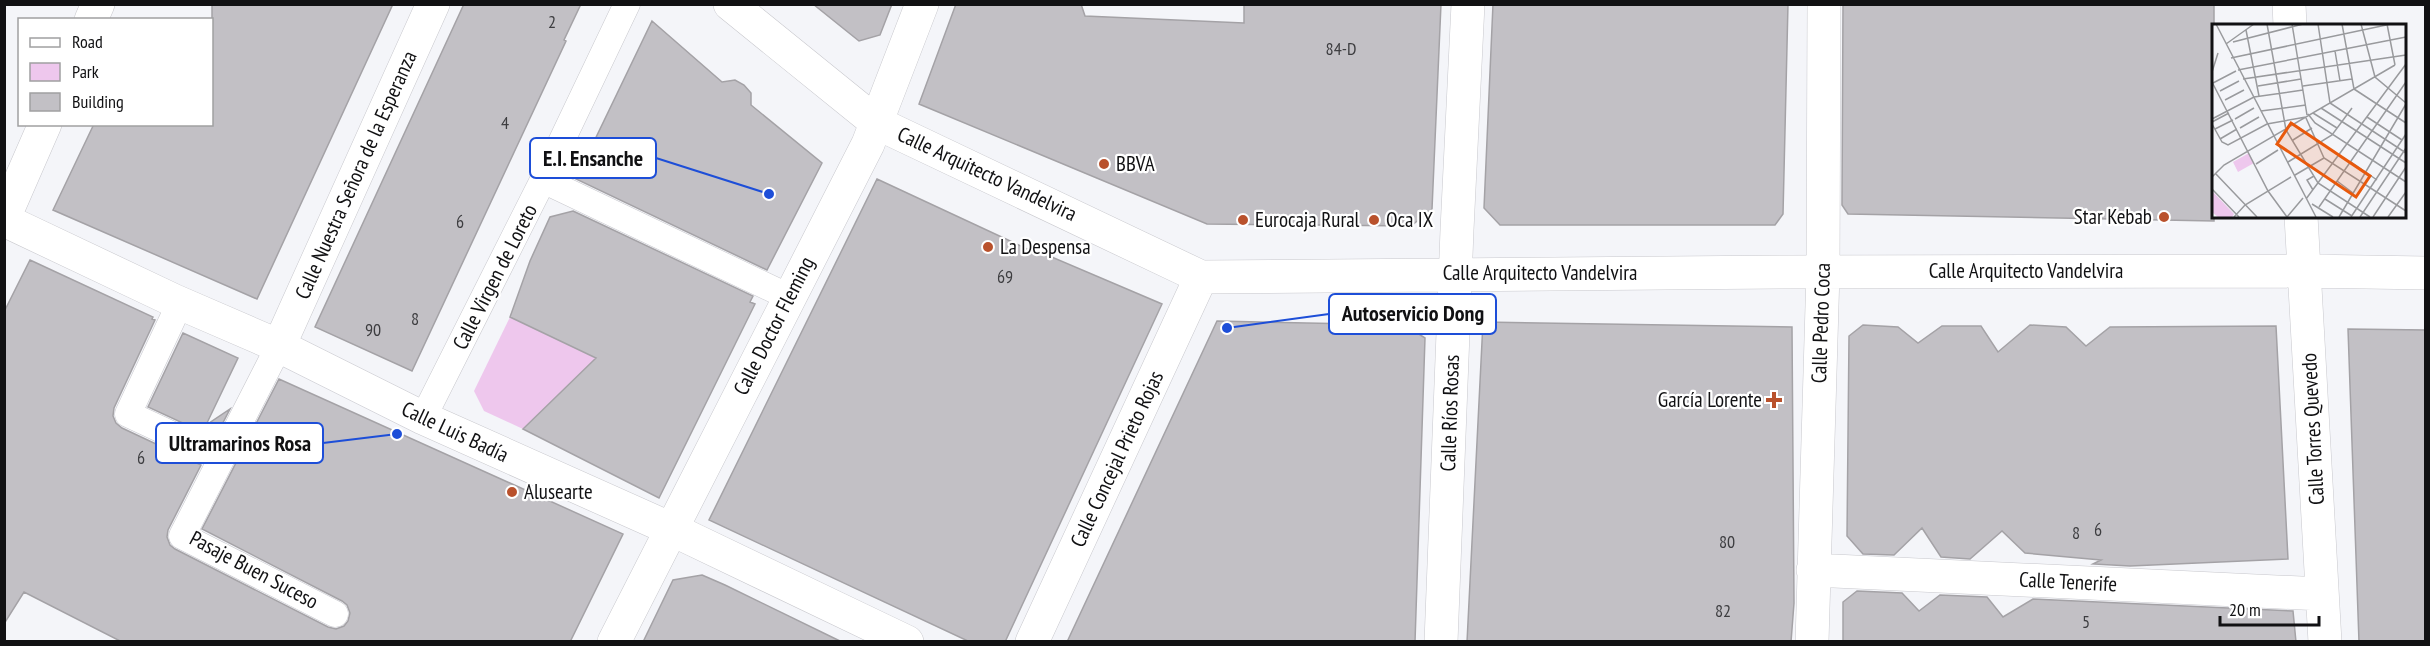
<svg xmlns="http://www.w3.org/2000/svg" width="2430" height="646" font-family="'PT Sans Narrow',sans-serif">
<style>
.green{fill:#eec7ed}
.building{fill:#c2c0c5;stroke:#a4a2a6;stroke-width:1.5}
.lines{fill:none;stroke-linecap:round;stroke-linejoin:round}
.pedestrian-casing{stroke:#c8c8cd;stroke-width:27}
.minor-casing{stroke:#c8c8cd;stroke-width:34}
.pedestrian{stroke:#fff;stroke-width:26}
.minor{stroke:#fff;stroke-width:33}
.poi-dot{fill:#b9512c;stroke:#fff;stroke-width:2}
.labels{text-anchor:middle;stroke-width:4.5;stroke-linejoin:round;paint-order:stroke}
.number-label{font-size:18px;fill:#3d3d40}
.poi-label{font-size:21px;fill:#111113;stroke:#fff;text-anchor:start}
.street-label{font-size:21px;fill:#111113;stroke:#fff}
.inset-road{fill:none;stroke:#999a9d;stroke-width:1.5}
.view{fill:#e8590c;fill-opacity:0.15;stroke:#e8590c;stroke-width:3}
.inset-edge{fill:none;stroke:#111113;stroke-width:3}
.leader{fill:none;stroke:#1d4ed8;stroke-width:2}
.callout-dot{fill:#1d4ed8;stroke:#fff;stroke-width:2}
.callout{fill:#fff;stroke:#1d4ed8;stroke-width:2}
.callout-label{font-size:22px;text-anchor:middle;font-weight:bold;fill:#111113}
</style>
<rect width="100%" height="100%" fill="#f4f5f9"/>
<path class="green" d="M510,317L596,358L523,429L484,411L474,391Z"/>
<path class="building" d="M212,4H393L257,299L53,210L94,124H212Z
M464,4H581L564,40L566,41L412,371L315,327Z
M813,4H892L880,35L859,41Z
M956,4H1081L1085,16L1244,23V4H1441L1432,209L1411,226L1207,224L919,104Z
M1493,4H1788L1783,214L1775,225H1500L1484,208Z
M1843,4H2214V221L1848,214L1842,205Z
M652,21L722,82L735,80L744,85L751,93V105L822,163L767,270L576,179Z
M877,179L1038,254L1040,252L1162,304L1005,642H970L709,520Z
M573,211L753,296L750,302L755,304L659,498L523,429L596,358L510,317L530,261L550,217Z
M30,260L153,317L152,319L155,320L114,408L113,416L116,423L122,428L201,465L168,530L167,537L170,545L175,549L328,627L336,629L344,626L348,621L350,613L347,605L342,601L202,529L279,379L623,534L570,642H122L24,592L4,624V312Z
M1217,321L1405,325L1425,338L1415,642H1067Z
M1483,322L1792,327L1794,603L1791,642H1467Z
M1863,325L1898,327L1918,343L1942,326H1981L1998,352L2030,325L2066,327L2086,346L2110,327L2276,326L2288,559L2130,566L2093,564L2101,560L2025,553L2002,531L1970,559L1941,557L1922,528L1894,555L1863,554L1847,536L1849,336Z
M2348,329L2426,330V642H2359Z
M183,333L238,358L206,425L230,409L215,438L148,407Z
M702,575L725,585L842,642H643L673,580Z
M1857,591L1902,593L1919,611L1940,595L1987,597L2003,617L2033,599L2293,611L2296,642H1843V602Z"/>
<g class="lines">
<g class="pedestrian-casing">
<path id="pedestrian" d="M543,180L789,297
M180,303L128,414L222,458
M279,346L182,536L335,614
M423,418L543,180L627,4"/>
</g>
<g class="minor-casing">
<path id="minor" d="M730,4L877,123L1201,277L1781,272L2305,271L2426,273
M2289,4L2290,26
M91,20L98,4
M2301,216L2325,642
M4,218L45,124
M4,220L175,301L279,346L423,418L671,529L907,642
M279,346L433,4
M1813,570L2322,594
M614,642L868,144L922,4
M1032,642L1201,277
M1441,642L1457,230L1468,4
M1812,642L1823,272L1824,4"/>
</g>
<use href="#pedestrian" class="pedestrian"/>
<use href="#minor" class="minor"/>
</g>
<g class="poi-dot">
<circle cx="1104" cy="164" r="6"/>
<circle cx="2164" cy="217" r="6"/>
<circle cx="1243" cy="220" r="6"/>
<circle cx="1374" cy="220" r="6"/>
<circle cx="988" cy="247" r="6"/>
<path d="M1771 391h6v6h6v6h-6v6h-6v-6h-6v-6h6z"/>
<circle cx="512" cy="492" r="6"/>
</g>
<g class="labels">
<g class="number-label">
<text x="552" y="28">2</text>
<text x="1341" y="55">84-D</text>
<text x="505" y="129">4</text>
<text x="460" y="228">6</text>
<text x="1005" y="283">69</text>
<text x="415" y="325">8</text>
<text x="373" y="336">90</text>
<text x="141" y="464">6</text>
<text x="2098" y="536">6</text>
<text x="2076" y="539">8</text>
<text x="1727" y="548">80</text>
<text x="1723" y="617">82</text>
<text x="2086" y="628">5</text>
</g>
<g class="poi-label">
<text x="1116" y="171">BBVA</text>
<text x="2152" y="224" text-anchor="end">Star Kebab</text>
<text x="1255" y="227">Eurocaja Rural</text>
<text x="1386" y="227">Oca IX</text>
<text x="1000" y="254">La Despensa</text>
<text x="1762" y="407" text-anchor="end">García Lorente</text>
<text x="524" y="499">Alusearte</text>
</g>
<g class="street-label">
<text transform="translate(987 174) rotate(25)" y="7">Calle Arquitecto Vandelvira</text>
<text transform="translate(356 175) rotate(-66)" y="7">Calle Nuestra Señora de la Esperanza</text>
<text x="2026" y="278">Calle Arquitecto Vandelvira</text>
<text x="1540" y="280">Calle Arquitecto Vandelvira</text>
<text transform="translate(495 277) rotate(-63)" y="7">Calle Virgen de Loreto</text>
<text transform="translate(1821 323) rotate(-88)" y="7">Calle Pedro Coca</text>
<text transform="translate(774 326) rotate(-63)" y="7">Calle Doctor Fleming</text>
<text transform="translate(1450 413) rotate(-88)" y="7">Calle Ríos Rosas</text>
<text transform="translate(2313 429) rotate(-93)" y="7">Calle Torres Quevedo</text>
<text transform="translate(455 432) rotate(25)" y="7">Calle Luis Badía</text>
<text transform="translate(1117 459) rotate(-65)" y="7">Calle Concejal Prieto Rojas</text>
<text transform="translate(254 570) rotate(28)" y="7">Pasaje Buen Suceso</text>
<text transform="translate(2068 582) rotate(3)" y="7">Calle Tenerife</text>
</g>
</g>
<g transform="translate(2212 24)">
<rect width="194" height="194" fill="#f4f5f9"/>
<path d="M37,129L42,139L26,148L21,138ZM0,167L22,190L20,193H6L0,188Z" fill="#eec7ed"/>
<path class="inset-road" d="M4,0L104,193M55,0L74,106L106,159L158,193M80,0L95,91M106,0L118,79L194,129M130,0L142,65M149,0L163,53L194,79M175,0L183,41M34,6L47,72M21,18L91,0M14,20L42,0M123,27L128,57M19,34L179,0M26,46L194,13M0,48L6,29M31,55L194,31M0,58L56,167L75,193M1,59L24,47M46,62L89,55M91,62L140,55M142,65L194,99M8,67L27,57M13,76L32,66M109,84L194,139M49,87L94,81M101,89L125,104M96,90L103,99L194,158M155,93L190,116M94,94L112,134L194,187M0,95L42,73L91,66M23,95L42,84M0,98L17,89M0,100L10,118L16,121L55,100L94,93M28,104L47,93M3,105L21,96M8,115L25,105M81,116L100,104M76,138L120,111L140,84M139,138L165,156M44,140L66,126M3,149L45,193M83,151L112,134M0,153L12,141L183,41M125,157L141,169M0,165L27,193M101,166L95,156L102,152M94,175L194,40M113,175L140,192M100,180L121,193M107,183L194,58M22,193L33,181L79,153M75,193L91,174M127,193L194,80M139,193L194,110M148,193L194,124M161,193L194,143M176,193L194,168"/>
<path class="view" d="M79,99L158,152L144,173L65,120Z"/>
<rect width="194" height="194" class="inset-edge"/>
</g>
<path class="leader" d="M769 194L656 158M1227 328L1329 314M397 434L323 443"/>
<g class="callout-dot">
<circle cx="769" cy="194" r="6"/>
<circle cx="1227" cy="328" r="6"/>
<circle cx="397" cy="434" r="6"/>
</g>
<g class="callout">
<rect x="530" y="138" width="126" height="40" rx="6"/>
<rect x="1329" y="294" width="167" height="40" rx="6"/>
<rect x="156" y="423" width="167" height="40" rx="6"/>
</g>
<g class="callout-label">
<text x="593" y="166">E.I. Ensanche</text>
<text x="1413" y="321">Autoservicio Dong</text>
<text x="240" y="451">Ultramarinos Rosa</text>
</g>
<rect width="2430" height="646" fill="none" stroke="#111113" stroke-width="12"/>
<rect x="18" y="18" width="195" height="108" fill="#ffffff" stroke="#a0a0a1" stroke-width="1.5"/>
<rect x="30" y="38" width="30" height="9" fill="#ffffff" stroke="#a0a0a1" stroke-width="1.5"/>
<text x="72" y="48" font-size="18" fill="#111113">Road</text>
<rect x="30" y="63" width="30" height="18" fill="#eec7ed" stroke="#a0a0a1" stroke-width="1.5"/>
<text x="72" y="78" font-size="18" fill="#111113">Park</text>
<rect x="30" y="93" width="30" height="18" fill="#c2c0c5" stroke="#a0a0a1" stroke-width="1.5"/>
<text x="72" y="108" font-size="18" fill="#111113">Building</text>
<path d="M2220 616v9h99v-9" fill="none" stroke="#111113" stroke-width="3"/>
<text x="2229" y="616" font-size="18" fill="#111113" stroke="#ffffff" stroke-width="4.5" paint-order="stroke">20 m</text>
</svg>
